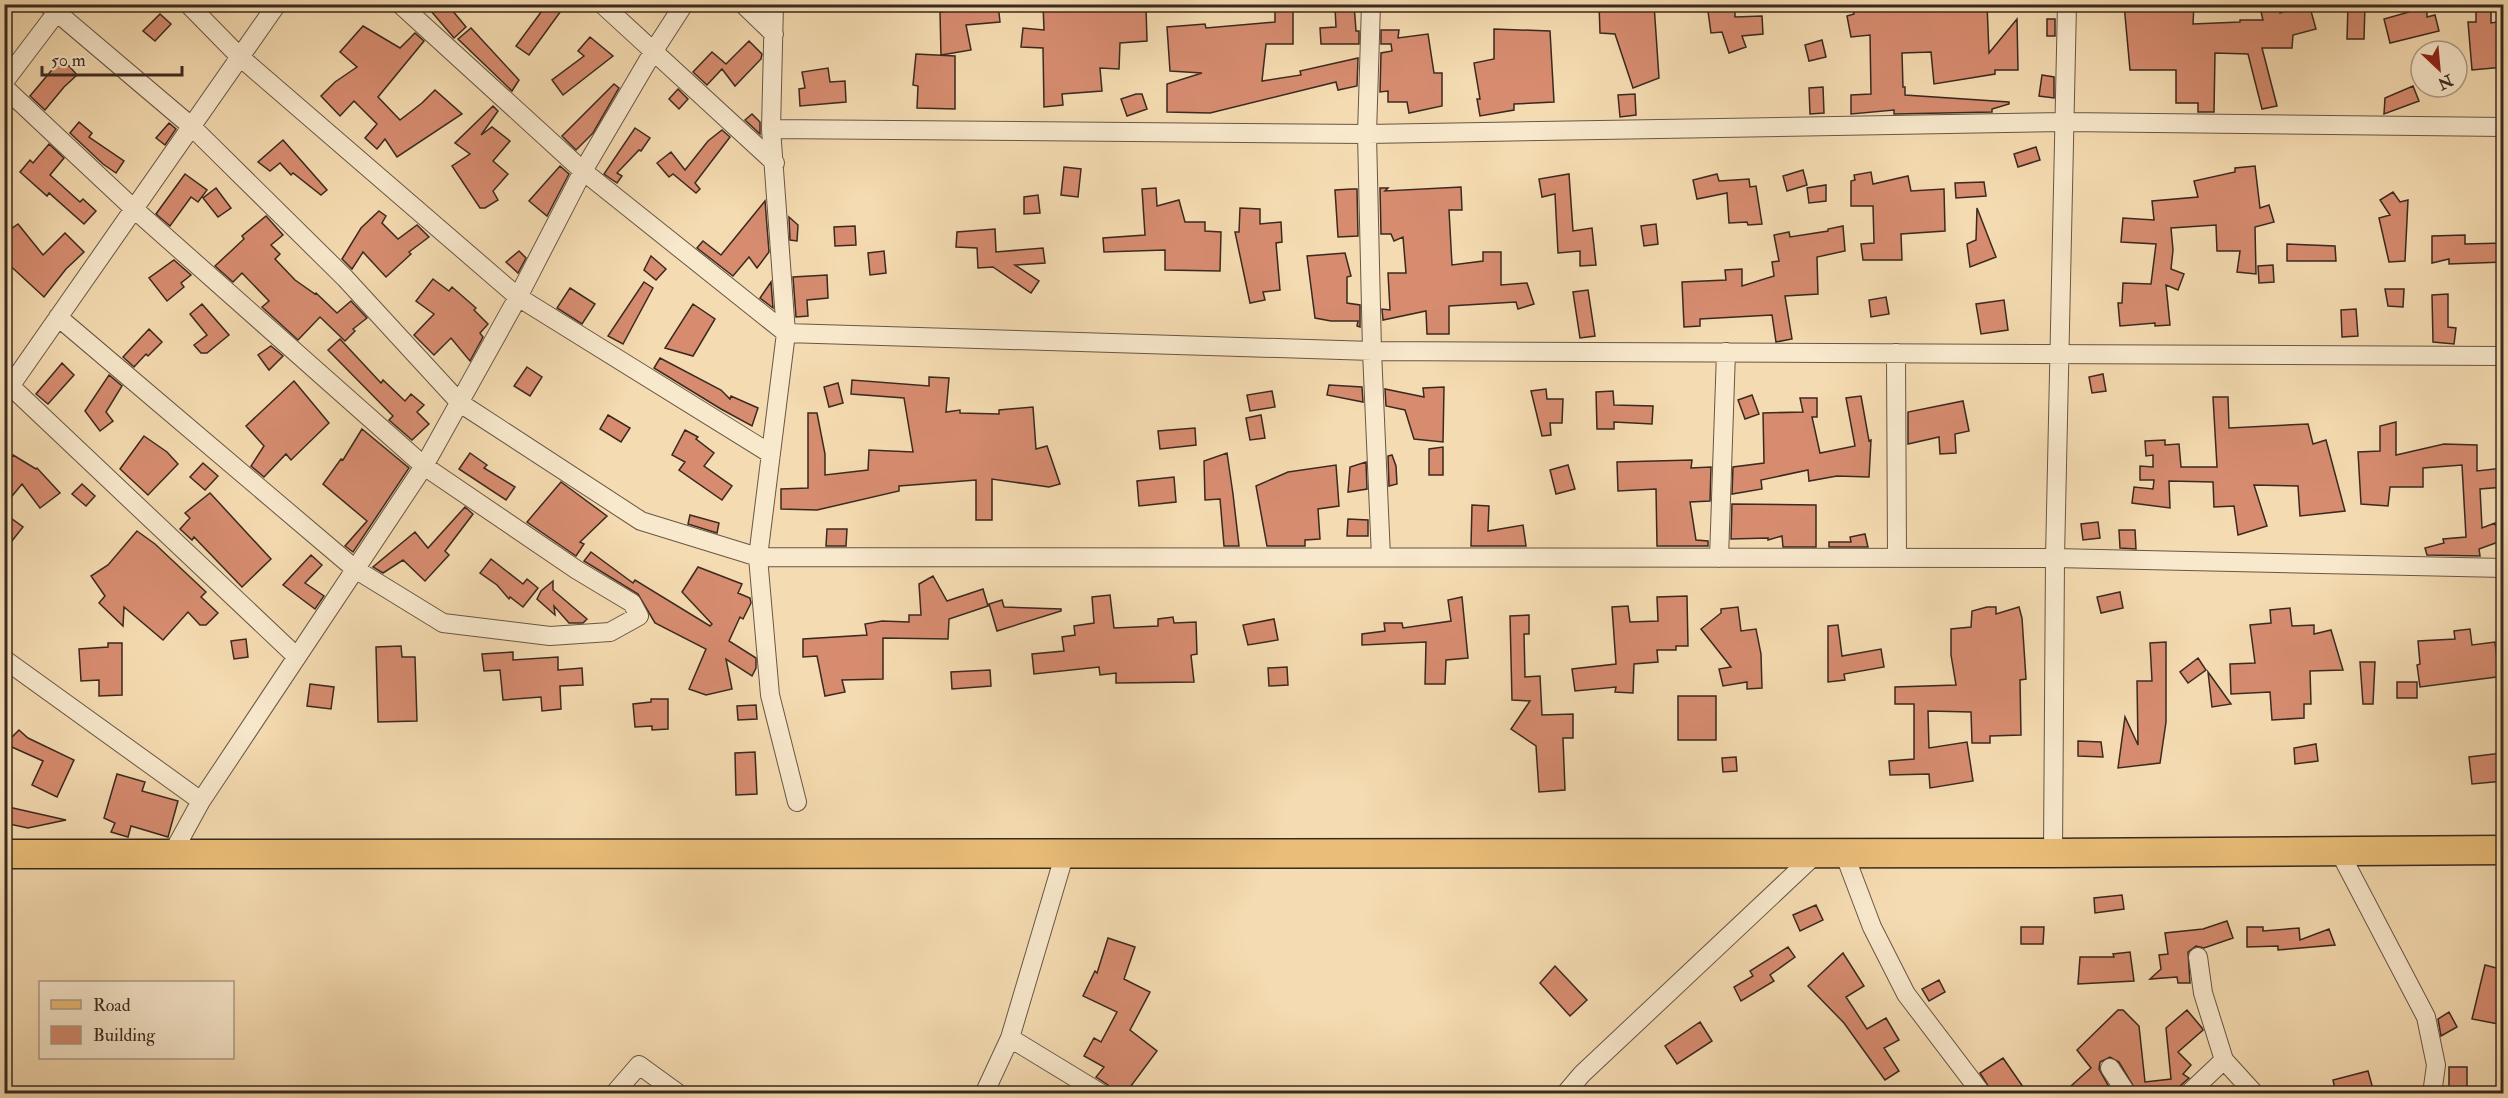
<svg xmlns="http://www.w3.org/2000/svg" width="2508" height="1098" font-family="'IM FELL Double Pica',serif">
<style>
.building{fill:#d78c70;stroke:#3a2a1f;stroke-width:1.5}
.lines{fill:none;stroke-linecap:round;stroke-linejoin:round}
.minor-casing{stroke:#695644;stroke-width:20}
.primary-casing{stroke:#3a2a1f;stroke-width:31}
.minor{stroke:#f8e8cc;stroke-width:18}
.primary{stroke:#eabe78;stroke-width:28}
</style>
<rect width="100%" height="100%" fill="#f5dbb1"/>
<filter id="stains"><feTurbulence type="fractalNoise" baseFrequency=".00333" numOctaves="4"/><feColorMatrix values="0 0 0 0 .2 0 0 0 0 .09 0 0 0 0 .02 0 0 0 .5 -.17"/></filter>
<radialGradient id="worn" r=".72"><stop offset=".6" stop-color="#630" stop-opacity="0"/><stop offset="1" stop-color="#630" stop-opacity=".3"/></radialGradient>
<path class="building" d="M425,4H447L466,27L454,38Z
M547,4H566L529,55L516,46Z
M960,4H998L1000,22L966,25L971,50L941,55L940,12L961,10Z
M1043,4H1126V8L1146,7L1147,41L1120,43L1119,69L1100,68L1102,91L1062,94L1063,105L1044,107L1043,48L1021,47L1023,28L1044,30Z
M1275,4H1293V44H1266L1262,81L1301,75L1300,71L1358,58L1357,86L1338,90L1336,82L1210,113L1167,112V84L1202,73L1170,71L1167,27L1205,24L1206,28L1275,22Z
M1337,4H1354L1356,31H1359V44H1321L1320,28L1336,27L1335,8L1337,7Z
M1599,4H1654L1659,78L1633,88L1615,34L1600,33Z
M1707,4H1735V17L1762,16L1763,34L1742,36L1746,47L1729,53L1722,32L1711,33Z
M1852,4H1987L1989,53L2017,19L2018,70H1995V74L1934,84L1931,52L1902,53L1903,87H1905V95L2009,102V104L1992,109V112L1894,114V110L1851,114V95L1871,94L1870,35L1851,37L1847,16L1854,14Z
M2124,4H2194L2193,24L2240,22V20H2263L2261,12L2264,11L2263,4H2279L2280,13L2309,4L2316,29L2293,35L2292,48H2262L2277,106L2262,109L2248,54L2215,53L2214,112H2198V103H2176V70H2130Z
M2348,4H2365L2364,39H2347Z
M2407,4H2427V17L2435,15L2439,31L2390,43L2384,19L2409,12Z
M2476,4H2491V23L2504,21V67L2472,70L2468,22H2476Z
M160,14L171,24L155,41L143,31Z
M2047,19H2055V36H2047Z
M363,26L400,48L415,33L424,41L378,97L400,120L422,103L435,90L462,114L397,157L385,139L377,149L365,138L377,124L354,101L340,116L321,96L335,82L357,67L340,52Z
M471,28L519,80L512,91L458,39Z
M1494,29L1550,31L1554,102L1514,104V110L1480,116L1477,99H1480L1474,63L1494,59Z
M1381,30H1399L1398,38L1428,34L1434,73H1442V106L1409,113L1407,102H1388V91L1380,92L1381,53L1392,51L1391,44H1381Z
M590,37L613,56L563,95L552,80L584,56L578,51Z
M1822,40L1826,57L1809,61L1805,45Z
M749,41L762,54L761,59L735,86L722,69L707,85L693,72L712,52L726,64Z
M916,54L955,56V109L917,108L918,86L913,85Z
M62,58L77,75L64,87L45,110L30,96Z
M828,68L830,82L845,81L846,102L800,106L799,89L805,88L802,72Z
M2042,75L2054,77V98L2039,96Z
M614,84L619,88L593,133L576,150L562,136Z
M2413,86L2419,101L2384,114L2385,98Z
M1823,87L1824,113L1810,114L1809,88Z
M678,89L688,99L679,109L669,99Z
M1136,94H1142L1147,109L1127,116L1121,99Z
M1635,94L1636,115L1620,117L1618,95Z
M493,106L498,111L481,135L492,127L510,141L493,161L508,174L493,191L498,200L485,208H480L452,166L470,154L455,143Z
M752,114L760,122V134L745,120Z
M79,122L92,133L89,137L124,161L116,173L103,164L70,133Z
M169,123L176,129L165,145L156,138Z
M635,128L650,138L641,151L639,150L617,173L622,176L617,183L604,174Z
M722,130L730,137L695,183L700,189L696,193L673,174L669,177L657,163L671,152L685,170L708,141Z
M283,140L327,190L321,195L293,173L291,175L280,163L270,171L258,162Z
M49,144L64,158L50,175L80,202L83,199L96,211L84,224L49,193L47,196L20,172L30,160L33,163Z
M2036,147L2040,160L2018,167L2014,154Z
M560,166L569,174L547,216L529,201Z
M2255,166L2260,208L2269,205L2274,222L2255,227L2256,274L2237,272L2240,251H2217L2216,225L2171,228L2173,250L2171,269L2184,274L2178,290L2166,285L2170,325L2155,326V323L2120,326L2118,303H2122L2123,283L2151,284L2156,244L2121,242L2123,218L2154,220L2152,201L2198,197L2194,181L2235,172V168Z
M1064,167L1081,169L1078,197L1061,195Z
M1803,170L1807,185L1787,191L1783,176Z
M1871,172L1873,184L1908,176L1911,191L1944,189L1945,231L1901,234L1902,260H1863L1861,244L1874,243L1873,206H1851V181L1855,180L1854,175Z
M185,174L207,190L198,202L191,197L170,226L156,214Z
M1569,174L1573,231L1592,228L1596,265L1580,266V251L1558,253L1555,194L1542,197L1539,179Z
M1717,174L1719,181L1749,179L1750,187L1756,186L1762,224L1748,225L1747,222L1729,223L1727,193L1697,199L1693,180Z
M1984,182L1986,196L1956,198L1955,183Z
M1826,185V201L1809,203L1807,188Z
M1461,187L1462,210H1449L1452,265L1483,261V252H1501V285L1527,283L1534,304L1518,309L1516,302L1449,306V334H1427L1426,311L1383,320L1382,309L1390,310L1388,273H1406L1403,237L1394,241L1391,234H1381L1380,188H1388L1385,191Z
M216,188L231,208L218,217L203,198Z
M1156,188L1157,206L1179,200L1185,222H1205V231L1221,232L1220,271L1165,270V250L1104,252L1103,238L1145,235L1142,189Z
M1352,189H1357L1358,236L1338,237L1335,190Z
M2393,192L2400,202L2408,200L2405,261L2389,262L2379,218L2390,215L2380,200Z
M1038,195L1040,213L1024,214V197Z
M765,201L769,252L757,268L749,257L733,276L697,248L703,241L721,255Z
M1240,208L1260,209V224L1281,222L1282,242L1276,243L1280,290L1263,292L1265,300L1250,303L1235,232H1239Z
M1977,208L1996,257L1970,267L1967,244L1976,240Z
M379,211L386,216L382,223L398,239L417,225L429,237L409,252L411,254L386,277L363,252L352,269L342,259L361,228Z
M266,216L283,235L271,245L280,254L275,259L295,280L315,294L316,293L337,313L351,301L367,318L353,329L355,331L345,341L320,317L298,340L262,307L269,301L242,273L233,282L215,266L244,239L242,236Z
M789,217L798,225L797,241L790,240Z
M18,224L43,255L65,233L84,252L66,269L44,297L4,260V234Z
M1656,224L1658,244L1644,246L1641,226Z
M855,226L856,245L835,246L834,227Z
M1843,226L1845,251L1817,257L1818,294L1785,296L1792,339L1776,342L1772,315L1700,319V326L1684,327L1682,282L1726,280L1725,270L1742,269V286L1774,276L1772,262L1779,261L1774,235L1789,232L1790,237L1828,231V229Z
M995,229L996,252L1043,248L1045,263L1015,265L1039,281L1031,293L993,267L978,268L977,248L956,247L957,232Z
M2465,235V244L2504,243V262L2449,264V259L2432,263V236Z
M2287,244L2335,246L2336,261H2287Z
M519,251L526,258L518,273L506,262Z
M884,251L886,273L870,275L868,253Z
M1345,253L1351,276L1347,277V303L1360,305V327L1357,326L1358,321H1331L1315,318L1307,256Z
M651,256L666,269L656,280L644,270Z
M174,260L191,275L181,283L184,287L167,301L149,278Z
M2273,265L2274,282L2259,283L2258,266Z
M827,275L828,298L807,300L808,316L796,317L793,277Z
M433,279L449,291L452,287L476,308L474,310L488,324L480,333L483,337L470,361L451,338L434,355L414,335L434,314L416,301Z
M644,282L653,288L623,344L608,336Z
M771,282L773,308L760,298Z
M570,288L595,304L582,324L557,308Z
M2385,289H2404L2403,307L2388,306Z
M1588,290L1595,336L1580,338L1573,292Z
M2448,294V327L2456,328L2454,344L2433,342L2432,295Z
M1886,297L1889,314L1871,317L1869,300Z
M2004,300L2008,330L1981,334L1976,304Z
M202,304L229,335L207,353H201L194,345L207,335L190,314Z
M693,304L715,319L693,356L665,348Z
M2356,309L2358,336L2342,337L2341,310Z
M149,329L162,342L148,356L146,354L134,367L123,357Z
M340,339L381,383L383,380L405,401L411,394L424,405L417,412L429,424L412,440L389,420L393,416L328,350Z
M271,346L283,356L269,370L258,355Z
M660,358L721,390L730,399L731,396L758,408L752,426L721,409L654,368Z
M62,363L74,375L48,404L36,394Z
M527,367L542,377L530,396L514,386Z
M2103,374L2106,391L2092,393L2089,377Z
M109,375L122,386L106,412L113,421L100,431L85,411Z
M929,377L949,378L946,412L960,410V413L999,414V410L1033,407L1036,449L1047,446L1060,484L1049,487L992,479V520H976V480L899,486V491L817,510L781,509V489L808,488V413H817L825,454V475L868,470L869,450L913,452L904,398L851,394L852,380L929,386Z
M294,381L329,423L291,460L286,454L264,477L251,466L264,446L246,426Z
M838,383L843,403L829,407L824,387Z
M1329,385L1362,387L1363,402L1327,395Z
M1444,387L1443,442L1414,439L1405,410L1386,406L1385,389L1424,397L1423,388Z
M1546,389L1547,399H1563L1562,423H1550L1551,435L1542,436L1531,391Z
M1272,391L1275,407L1250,411L1247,395Z
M1613,391L1614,405L1653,406L1652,424L1614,422V429H1597L1596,392Z
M1752,395L1759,414L1745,419L1738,400Z
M1861,396L1869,441L1871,440L1869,477L1837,476L1809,481L1808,470L1761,480L1762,489L1732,494L1733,467L1764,463L1763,413L1803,412L1800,398H1817V417H1812L1820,453L1855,446L1846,398Z
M2213,397H2228L2229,428L2308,424L2313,444L2326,440L2345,511L2300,516L2298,486L2254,485L2267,526L2238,535L2234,506L2214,507L2213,482L2169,481L2170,508L2132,503L2134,487L2153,489L2154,480H2140V466L2153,467V455L2146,456L2145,441L2165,440V445L2179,444L2181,467H2217Z
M1963,401L1969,431L1955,434L1956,453L1940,454L1939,437L1908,444V412Z
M608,415L630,428L621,442L600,429Z
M1261,415L1265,438L1250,440L1246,418Z
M2396,422V455L2444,444L2477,445V471L2503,468L2504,487L2480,489L2482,528L2495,523L2501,541L2479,549L2480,556L2427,555L2425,548L2444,543L2443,539L2466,537L2462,465L2423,468V487H2390L2388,506L2361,504L2358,452L2380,451V426Z
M1195,428L1196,445L1160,449L1158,431Z
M362,429L409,468L353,552L345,546L367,521L323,484L341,459L343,460Z
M685,430L698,437L696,439L714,453L704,466L732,486L722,500L679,470L685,462L672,455Z
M144,436L167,452L178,464L148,495L120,469Z
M1443,447V475H1429V449Z
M470,453L487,465L484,468L515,487L506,500L459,469Z
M1227,453L1233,494L1239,546H1224L1220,499L1205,500L1204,461Z
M13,455L36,469L37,468L60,493L40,508L22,484L4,506V468Z
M1392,455L1396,466L1397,484L1389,486L1388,456Z
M1692,460L1691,468L1711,467L1710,501L1690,502L1696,540L1708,541V546H1657L1656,489L1618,491L1617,462Z
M1366,462L1367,489L1348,492L1350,467Z
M203,463L218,476L205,490L190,477Z
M1336,465L1339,506L1318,509L1320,539L1305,540V546H1267L1256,486L1288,472Z
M1568,465L1575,489L1556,494L1550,470Z
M1174,477L1176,502L1139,506L1137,481Z
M561,482L607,516L580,542L584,544L576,556L527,522Z
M82,484L95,496L86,506L72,494Z
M210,493L271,559L242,587L194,537L192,540L180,529L190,518L185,513Z
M1732,504L1816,505V547H1783L1782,536L1768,540V538L1731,539Z
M1472,505L1489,506L1488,531L1523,525L1526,546H1471Z
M465,507L473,514L445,551L449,555L425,581L403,560L383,573L373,567L415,532L428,548Z
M4,513L23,527L4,551Z
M690,515L719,523L717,533L688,524Z
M1348,519L1368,520V536H1347Z
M2098,522L2100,538L2083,540L2081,524Z
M827,529H847L846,546H826Z
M2119,530H2135L2136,549L2120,548Z
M137,531L155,544L206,592L201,597L218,613L206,625H200L188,612L163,640L124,607L123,626L99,603L105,596L91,576L108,565Z
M1865,534L1868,547H1829V542H1851L1850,537Z
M591,552L633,583L635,580L710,626L712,624L682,592L698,567L742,584L738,593L750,598L751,603L743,619L740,617L729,641L756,658V668L752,676L726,659L732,689L706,695L689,689L706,649L655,623L638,594L584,561Z
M311,555L322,565L305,583L324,596L315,609L283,585Z
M491,559L523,584L527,579L538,588L523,607L510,597L509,599L497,585L480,573Z
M933,576L947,601L983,589L988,606L949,619L948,639L883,638V679L842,680L845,692L825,696L817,656L803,657V639L867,635L865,624L882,621L909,622V615H921L919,584Z
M553,581V590L587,619L583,623H569L554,606L555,615L537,599L541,591Z
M2120,592L2123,608L2101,613L2097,597Z
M1110,595L1114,628L1158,626V619L1173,617L1174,623L1196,622L1197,654L1191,655L1194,682L1116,683V673L1100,675L1099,667L1034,674L1032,654L1064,651L1062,637L1075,635L1074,626L1094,623L1092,597Z
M1687,596L1688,646H1676V650H1657L1658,662L1634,664L1633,693L1615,692L1616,687L1575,691L1572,669L1616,664L1612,607L1628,606L1630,622L1658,621L1657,597Z
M1462,597L1468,658L1446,660L1445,684H1425L1426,642L1362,645V634L1385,631L1384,623H1402L1403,628L1451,621L1448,600Z
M1002,600L1004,607L1061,609V611L997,631L989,604Z
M1738,607L1741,631L1756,629L1761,654L1762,688L1747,689V682L1723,686L1719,669L1731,667L1701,629L1721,613V609Z
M1987,607H1996V614L2019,607L2022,618L2026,679L2020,680L2021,735L1990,736V743H1972L1971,712L1928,711L1929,748L1967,742L1973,781L1930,788L1929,774L1890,775L1889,761L1914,759V704H1895V687L1956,685L1951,655V629L1971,627L1972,611Z
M2290,608L2292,626L2314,625V634L2331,630L2343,670L2310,671L2311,704H2304V718L2272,720L2270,692L2231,694L2230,664L2255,663L2250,625L2271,623L2270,610Z
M1529,615V634H1524L1525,677L1540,676L1542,715L1573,714V738H1563L1565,790L1539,792L1536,746L1511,729L1530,701L1512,700L1510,616Z
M1274,619L1278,640L1248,645L1243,625Z
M1838,625L1842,656L1881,649L1884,667L1844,674L1845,680L1828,682V626Z
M2470,629L2472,645L2495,642L2497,661L2504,660V676L2420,687L2417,665L2420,664L2418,641L2455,639L2454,631Z
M246,639L248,657L234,659L231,641Z
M2166,642V722L2160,763L2118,768L2125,717L2138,745L2137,681H2152L2150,643Z
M108,643H122V695L99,696V680L81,681L79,649L108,647Z
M401,646L402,657H415L417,721L378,722L376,647Z
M513,652V660L558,657V670L582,668L583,685L560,686L561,709L542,711L541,697L503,700L500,670L484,671L482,654Z
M2198,658L2206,670L2188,683L2180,672Z
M2360,662H2375L2373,704H2363Z
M1287,667L1288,685L1269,686L1268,668Z
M990,670L991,686L952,689L951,672Z
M2208,672L2231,704L2212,707Z
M2397,682H2417V698H2397Z
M310,684L334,687L331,709L307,706Z
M1678,696H1716V740H1678Z
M651,699H668V729L652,730V726L635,727L633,704L651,702Z
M756,705L757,719L738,720L737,706Z
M19,730L28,738L74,760L57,797L32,785L43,761L5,744Z
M2078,741L2101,742L2103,757L2078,756Z
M2316,744L2318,761L2295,764L2294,748Z
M755,752L757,794L736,795L735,753Z
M2502,753L2504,781L2472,784L2469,757Z
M1736,757L1737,771L1723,772L1722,758Z
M117,774L145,782L142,791L178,801L168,837L131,826L128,837L111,832L115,823L104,818Z
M4,806L66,820L28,828L4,823Z
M2122,895L2124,909L2095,913L2094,898Z
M1816,905L1823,920L1800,931L1793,915Z
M2227,921L2233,938L2204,948L2196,946L2188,952L2190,983H2178L2177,977L2150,979L2161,969L2159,955L2168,954L2165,933L2203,929Z
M2021,927H2044L2043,944H2021Z
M2247,927H2263V931L2299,928L2300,940L2329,929L2335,945L2278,950V946L2247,947Z
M1108,938L1135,947L1124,979L1150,992L1130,1030L1157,1051L1125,1094H1113L1108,1085L1096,1077L1104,1067L1084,1056L1094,1038L1101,1042L1117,1012L1083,996L1095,971L1097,973Z
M1788,947L1795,957L1770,975L1774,981L1741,1001L1734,987L1753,976L1750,971Z
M2130,952L2134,981L2078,984L2080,957H2114L2113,954Z
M1843,953L1864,986L1846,997L1867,1029L1886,1018L1899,1040L1884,1048L1899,1071L1885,1080L1844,1023L1808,986Z
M2485,965L2504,970V1025L2472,1019Z
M1555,966L1587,1000L1570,1016L1540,983Z
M1939,980L1945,992L1929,1001L1922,989Z
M2118,1010H2123L2139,1026L2145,1082L2171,1079L2166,1028L2187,1010L2202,1028L2203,1030L2178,1052L2191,1065L2183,1074L2189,1078L2180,1086L2177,1094H2138L2119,1062L2110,1057L2100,1062L2099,1069L2113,1094H2062L2091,1068L2077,1050Z
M2449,1012L2457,1027L2441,1036L2438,1019Z
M1700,1022L1712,1041L1677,1064L1665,1046Z
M2003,1058L2028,1094H1993L1980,1073Z
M2449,1067H2467V1088H2449Z
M2368,1071L2373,1089L2356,1094H2336L2333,1080Z"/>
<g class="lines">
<g class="minor-casing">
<path id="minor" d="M47,4L191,126L345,278L460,403L641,521L758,557L2055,558L2504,568
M188,4L240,57L518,297L771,454
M400,4L583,171L786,333L1372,351L2504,356
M602,4L775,163
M743,4L774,34
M774,4L771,129L786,333L758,557L770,695L797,802
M1371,4L1367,134L1372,351L1381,557
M4,82L63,4
M4,87L133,208L424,466L577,570L632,603L639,616L610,632L550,636L443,623L355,569L58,317
M771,129L1367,134L2065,122L2504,127
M1896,353L1897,558
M4,380L297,657
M4,395L277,4
M1719,558L1726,352
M4,659L201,801
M2339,851L2426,1017L2436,1065L2432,1094
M1844,853L1872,927L1906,994L1982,1094
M2053,853L2055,558L2067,4
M172,854L201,801L424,466L518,297L583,171L653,52L684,4
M2198,957L2203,993L2224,1060L2255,1094
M1010,1038L1102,1094
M2110,1068L2127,1094
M614,1094L639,1065L679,1094
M984,1094L1010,1038L1065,853
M1565,1094L1582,1074L1817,853
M2188,1094L2224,1060"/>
</g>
<g class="primary-casing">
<path id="primary" d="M4,854L2053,853L2504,850"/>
</g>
<use href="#minor" class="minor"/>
<use href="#primary" class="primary"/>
</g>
<rect width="2508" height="1098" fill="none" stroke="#f5dbb1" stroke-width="24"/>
<rect x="6" y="6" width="2496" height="1086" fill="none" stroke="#3a2a1f" stroke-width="3"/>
<rect x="12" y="12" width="2484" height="1074" fill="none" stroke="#3a2a1f" stroke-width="1.5"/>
<rect x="39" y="981" width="195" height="78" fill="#f8e8cc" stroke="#ac9c87" stroke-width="1.5"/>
<rect x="51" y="1000" width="30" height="9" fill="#eabe78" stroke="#ac9c87" stroke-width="1.5"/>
<text x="93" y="1011" font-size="18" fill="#3a2a1f">Road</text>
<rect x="51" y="1026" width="30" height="18" fill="#d78c70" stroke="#ac9c87" stroke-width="1.5"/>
<text x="93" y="1041" font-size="18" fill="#3a2a1f">Building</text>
<g transform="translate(2439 69) rotate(154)"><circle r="28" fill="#f8e8cc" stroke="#ac9c87" stroke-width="1.5"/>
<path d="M0-4.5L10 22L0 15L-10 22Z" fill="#8f2418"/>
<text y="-9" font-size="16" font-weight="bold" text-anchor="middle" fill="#3a2a1f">N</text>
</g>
<path d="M42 66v9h140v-9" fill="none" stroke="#3a2a1f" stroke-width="3"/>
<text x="51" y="66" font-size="18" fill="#3a2a1f" stroke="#f8e8cc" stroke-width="4.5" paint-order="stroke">50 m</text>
<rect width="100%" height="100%" filter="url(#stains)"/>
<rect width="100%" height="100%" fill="url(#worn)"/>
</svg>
